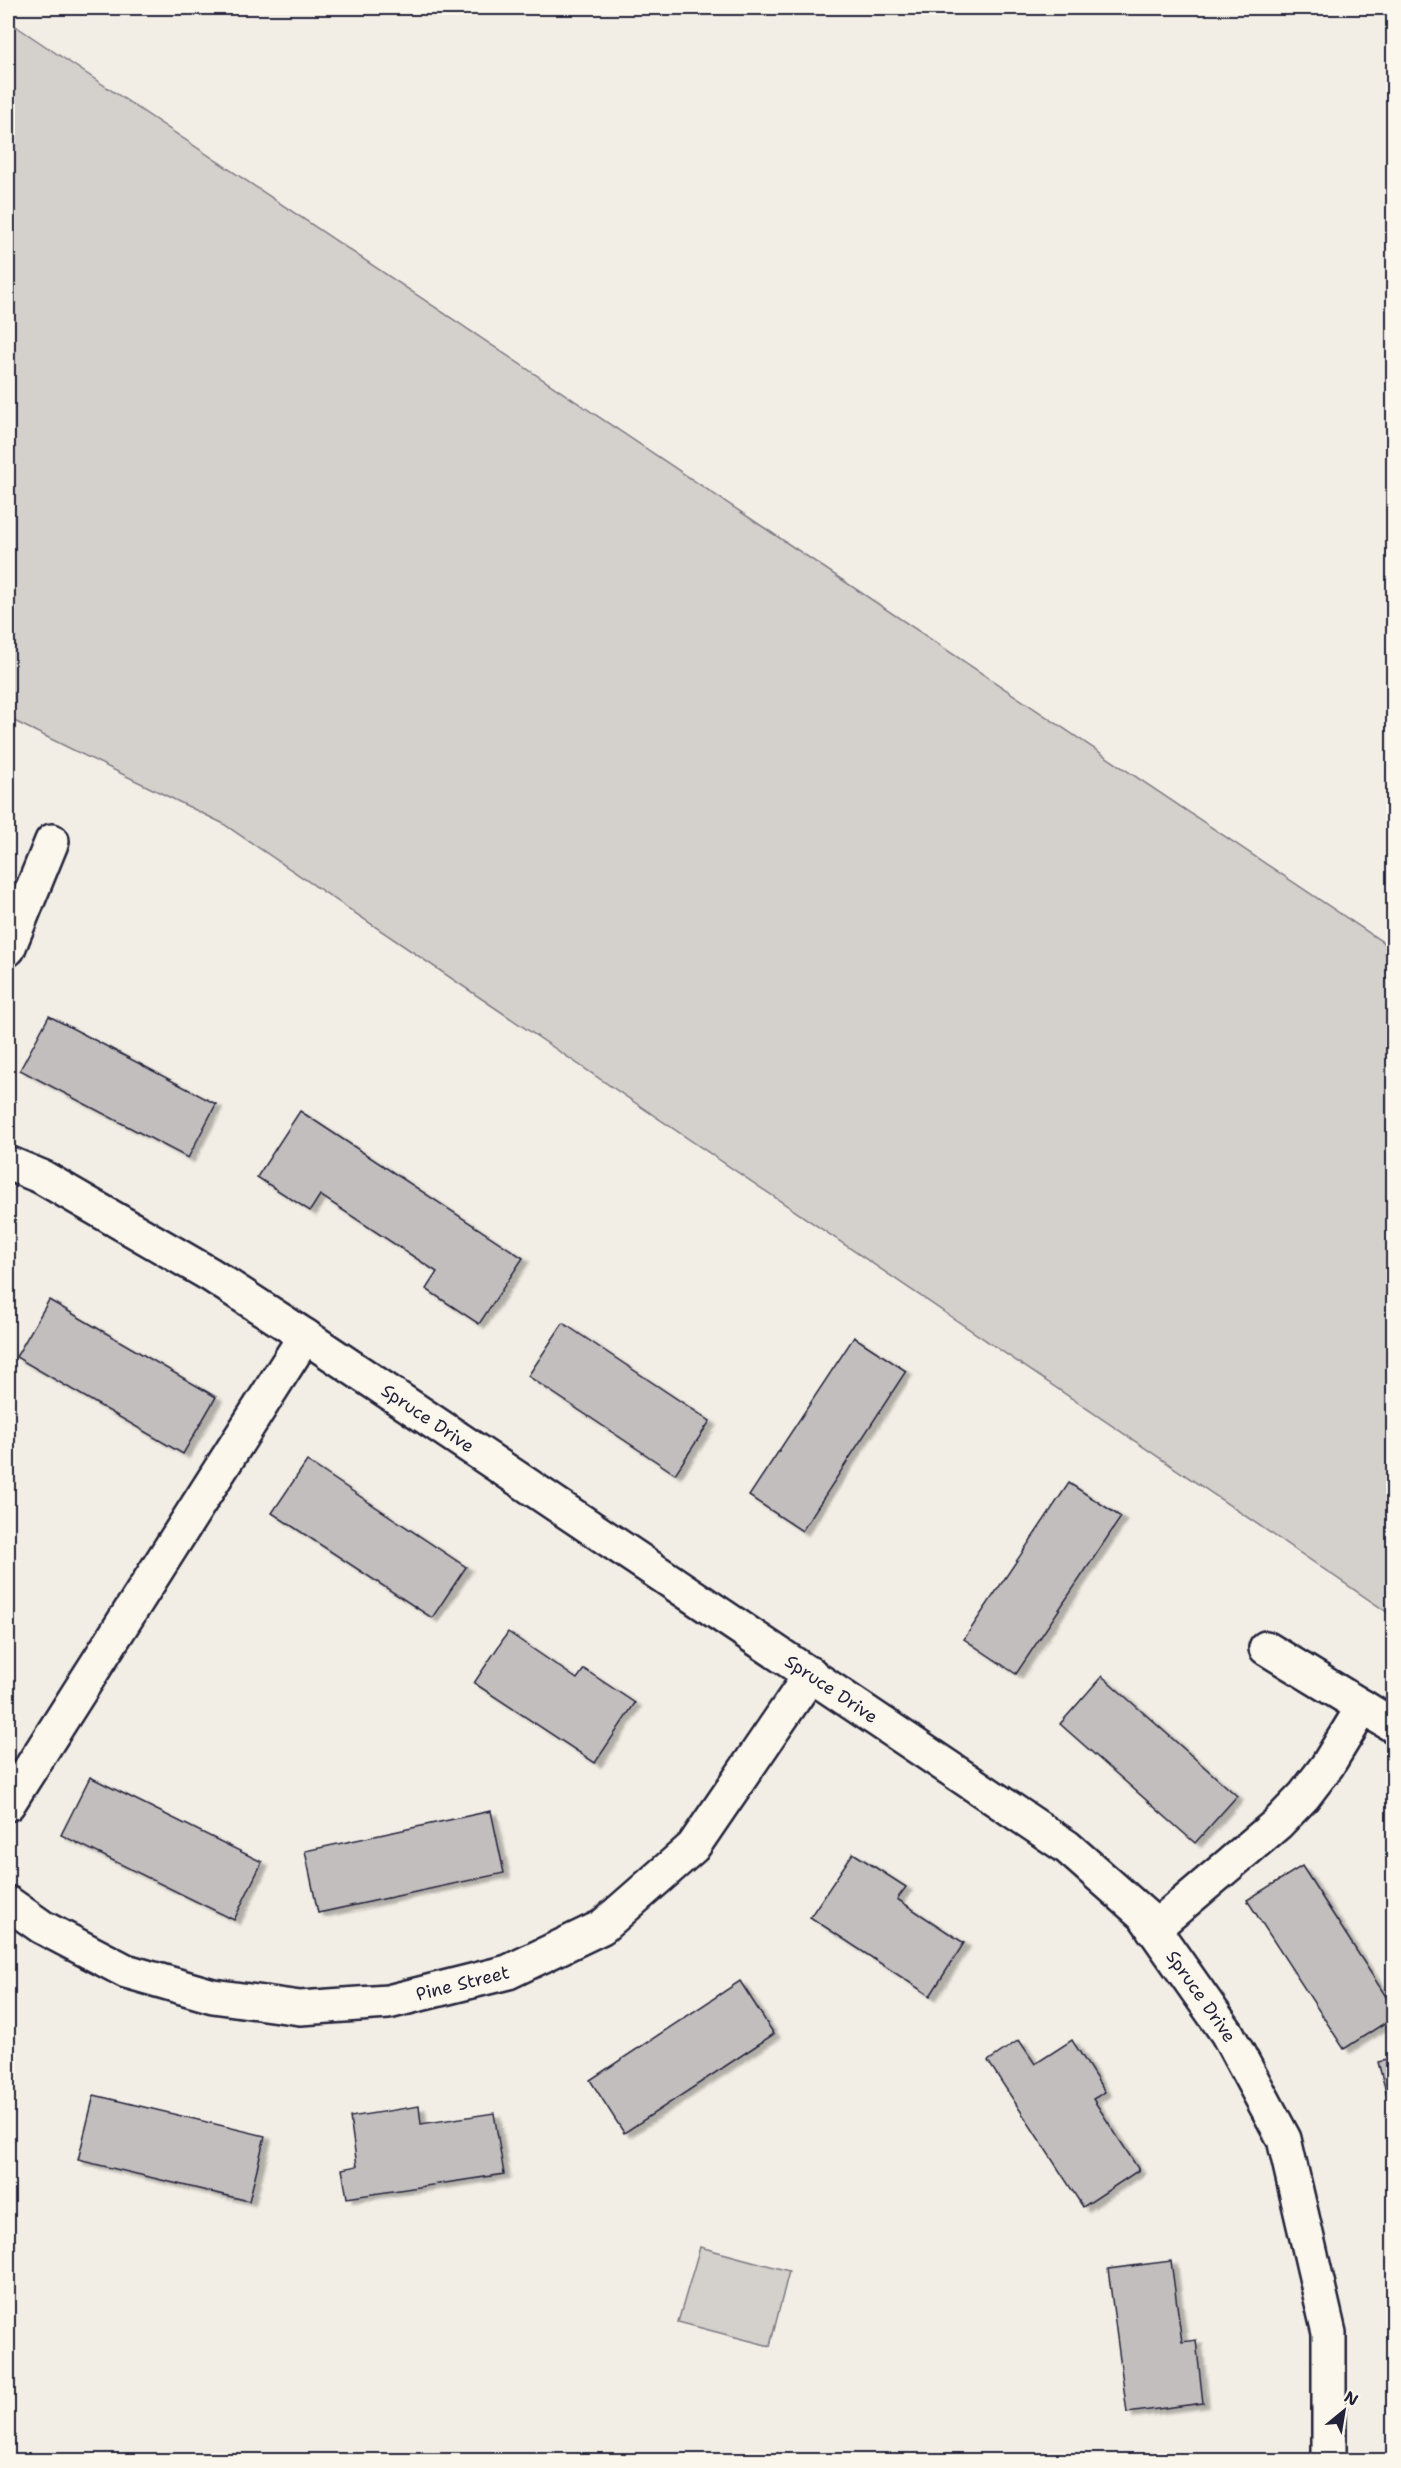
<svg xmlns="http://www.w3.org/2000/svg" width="1401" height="2468" font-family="'Shantell Sans',sans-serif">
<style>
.green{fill:#d4d1cc;stroke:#7b7a84;stroke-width:1.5}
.building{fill:#c2bebe;stroke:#22223b;stroke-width:1.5;filter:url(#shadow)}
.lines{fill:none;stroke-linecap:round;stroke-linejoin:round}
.minor-casing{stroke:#22223b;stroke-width:38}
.minor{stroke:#fbf7ec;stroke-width:33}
.labels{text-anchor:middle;stroke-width:4.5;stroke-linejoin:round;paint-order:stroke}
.street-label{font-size:18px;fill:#22223b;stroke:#fbf7ec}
</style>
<defs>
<filter id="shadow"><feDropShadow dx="6" dy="4" stdDeviation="1.5" flood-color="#0004"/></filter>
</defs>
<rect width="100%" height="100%" fill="#f2eee5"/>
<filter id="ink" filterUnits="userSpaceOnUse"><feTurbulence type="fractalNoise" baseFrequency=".0167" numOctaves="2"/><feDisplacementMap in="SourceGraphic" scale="12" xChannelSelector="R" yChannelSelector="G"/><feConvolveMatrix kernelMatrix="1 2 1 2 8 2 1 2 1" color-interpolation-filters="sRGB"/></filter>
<g filter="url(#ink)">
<path class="green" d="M8,21L1393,949V1616L222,823L8,718Z
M700,2247L789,2271L770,2346L678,2322Z"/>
<path class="building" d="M49,1016L216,1104L188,1158L20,1070Z
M300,1111L523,1258L479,1324L426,1289L437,1272L320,1195L310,1211L257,1177Z
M49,1300L216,1397L183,1454L16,1357Z
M563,1323L710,1421L675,1474L528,1376Z
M854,1337L906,1371L802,1531L749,1496Z
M307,1461L466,1567L432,1618L272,1513Z
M1069,1483L1121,1517L1016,1674L964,1639Z
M508,1632L577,1679L584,1669L635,1703L595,1763L474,1683Z
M1102,1676L1237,1796L1195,1843L1060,1724Z
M90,1777L262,1862L234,1920L61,1835Z
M491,1811L504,1873L318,1913L305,1851Z
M853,1853L906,1887L897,1899L964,1943L930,1996L810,1917Z
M1302,1866L1394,2009V2017L1344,2049L1247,1900Z
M740,1981L774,2034L624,2133L590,2080Z
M1019,2040L1035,2064L1072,2040L1105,2092L1093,2099L1139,2170L1083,2207L988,2061Z
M1394,2058V2121L1378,2062Z
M94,2095L265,2136L249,2201L78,2160Z
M419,2106L421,2124L494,2113L504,2174L347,2198L342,2169L357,2166L350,2117Z
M1171,2261L1182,2342L1196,2340L1203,2403L1127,2413L1108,2269Z"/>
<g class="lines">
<g class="minor-casing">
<g id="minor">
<path d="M8,949L52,841"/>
<path id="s1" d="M8,1163L42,1177L211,1275L305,1336L1067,1847L1144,1915L1227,2033L1284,2139L1329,2333V2460"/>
<path d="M1266,1648L1394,1726"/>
<path d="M8,1804L305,1336"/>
<path id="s2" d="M8,1903L42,1927L126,1971L213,1996L300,2008L388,2002L508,1972L602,1927L693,1847L811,1674"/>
<path d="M1153,1929L1277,1824L1304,1796L1327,1766L1363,1707"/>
</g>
</g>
<use href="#minor" class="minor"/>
</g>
</g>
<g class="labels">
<g class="street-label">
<text dy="6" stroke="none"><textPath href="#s1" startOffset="492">Spruce Drive</textPath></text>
<text dy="6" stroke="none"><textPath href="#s1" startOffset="978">Spruce Drive</textPath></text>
<text dy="6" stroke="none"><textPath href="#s2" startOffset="480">Pine Street</textPath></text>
<text dy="6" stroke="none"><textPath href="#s1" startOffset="1464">Spruce Drive</textPath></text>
</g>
</g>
<rect width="1401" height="2468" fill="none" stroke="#fbf7ec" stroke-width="30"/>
<rect x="15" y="15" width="1371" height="2438" fill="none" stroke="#22223b" stroke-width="2" filter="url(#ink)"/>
<g transform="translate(1344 2411) rotate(30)" stroke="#fbf7ec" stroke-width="4.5" paint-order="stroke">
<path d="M0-4.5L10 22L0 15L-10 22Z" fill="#22223b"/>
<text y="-9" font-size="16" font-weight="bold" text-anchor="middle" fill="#22223b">N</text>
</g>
</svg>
